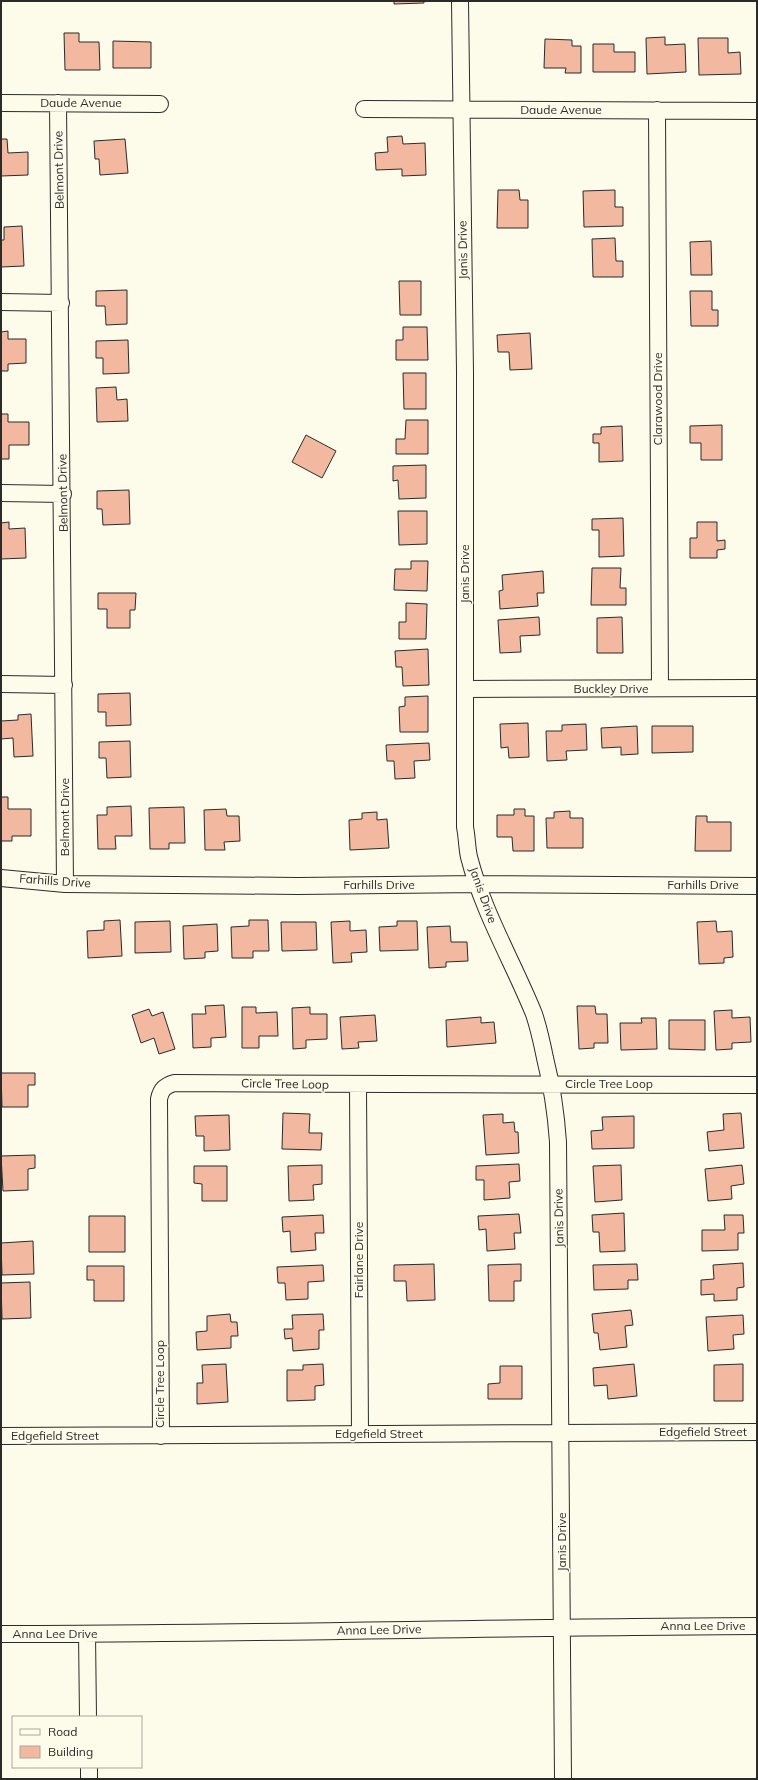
<svg xmlns="http://www.w3.org/2000/svg" width="758" height="1780" font-family="Mulish,sans-serif">
<style>
.building{fill:#f2b8a0;stroke:#2b2b2b}
.lines{fill:none;stroke-linecap:round;stroke-linejoin:round}
.minor-casing{stroke:#2b2b2b;stroke-width:18}
.minor{stroke:#fdfbea;stroke-width:16}
.labels{text-anchor:middle;stroke-width:3;stroke-linejoin:round;paint-order:stroke}
.street-label{font-size:12px;fill:#2b2b2b;stroke:#fdfbea}
</style>
<rect width="100%" height="100%" fill="#fdfbea"/>
<path class="building" d="M394,1H424V3L394,4Z
M64,33H79V42H99L100,70H65Z
M665,37V45L685,44L686,72L647,74L646,38Z
M698,38H728V53L740,52L741,74L699,75Z
M545,39L572,40V46H581V73H565L566,68H544Z
M113,41L151,42V68H113Z
M593,44H614V52H635V72H593Z
M402,136L403,144L425,143L426,175L402,176V169L376,170L375,153L388,152L387,137Z
M1,139H7L8,153L28,152V175L1,176Z
M125,139L128,173L100,175L99,159H95L94,141Z
M498,190H519L520,200H528V228H497Z
M615,190V207H623V226L584,227L583,191Z
M22,226L24,266L1,267V240H4V227Z
M615,238L616,261H623V277H593L592,239Z
M711,241L712,275H691L690,242Z
M399,281H421V315H400Z
M127,290V324L106,325L105,306H96V291Z
M690,291H712V310H718V326H691Z
M403,327H427L428,360H396V340H403Z
M8,331V339H26V363L8,364V371H1V332Z
M530,333L532,369L510,370L509,352H498L497,335Z
M128,340L129,373L103,374V358H96V341Z
M403,373H426V409H404Z
M116,387L117,400L127,399L128,421L97,422L96,388Z
M1,414H8V422H29V445H9V459H1Z
M406,420H428V454H396V439H405Z
M722,425V460H701V443H690V426Z
M622,426L623,461L599,462V443H593V434H601V427Z
M306,435L336,451L322,478L292,462Z
M426,465V498L399,499L398,480L393,481V466Z
M129,490L130,524L103,525L102,509H97V491Z
M398,511H427V544L399,545Z
M623,518L624,556L599,557V530H592V519Z
M9,522V529L25,528L26,558L1,559V523Z
M697,522H717V541L725,540V549L717,550V558H690V538H697Z
M411,561H428L427,591L394,590L395,569H411Z
M592,568H621L620,588H626V605H591Z
M543,571L544,593H537L538,606L500,609L499,591L503,590L502,575Z
M98,593H136L135,610H130V628H107V609H98Z
M406,603L427,604L426,639H399V622H406Z
M539,617L540,635L520,636L521,652L500,653L498,620Z
M622,617L623,653H597V618Z
M428,649L429,685L403,686L402,667H396L395,651Z
M130,693L131,725L106,726V712H98V694Z
M428,696V732H400L399,707L405,706V697Z
M31,714L33,756L14,757L13,738L1,739V721L18,720V715Z
M528,723L529,757L509,758L508,747L501,748L500,724Z
M586,724L587,750L566,751L567,760L547,761L546,731H562V725Z
M637,726L638,754L621,755V747L602,748L601,728Z
M652,726H693V752L652,753Z
M130,741L131,777L107,778L106,758H99V742Z
M429,743L430,760L414,761L415,778L395,779L394,761H387L386,745Z
M1,797H8V809H31V836H12V841H1Z
M131,806L132,836H115L116,849H98L97,815H107V807Z
M184,807L185,843H169V849H150L149,808Z
M226,809L227,816H239L240,841L224,842L225,850H205L204,810Z
M514,809H525V816H534V851H513L512,837H497V815H514Z
M570,811V818H583V848H547L546,818H554V812Z
M377,812V820L387,819L389,848L350,850L349,820L362,819V813Z
M696,816H707V822H731V851H695Z
M120,920L122,956L88,958L87,931L104,930V921Z
M249,920H268L269,951H253V958H232L231,927L249,926Z
M170,921L171,952L135,953V922Z
M350,921V931L366,930L367,952L351,953L352,962L333,963L331,922Z
M397,921H417L418,950L380,951L379,927L397,926Z
M716,921L717,932L732,931L733,957L724,958V963L699,964L697,922Z
M281,922H316L317,950L282,951Z
M217,924L218,951L205,952V958L184,959L183,926Z
M450,926L451,942H467L468,961L446,962V967L429,968L427,927Z
M224,1005L226,1037L211,1038V1047L193,1048L192,1014H206L205,1006Z
M577,1006H595L596,1014H607L608,1043H594V1048L579,1049Z
M242,1007H256V1013L277,1012L278,1036H259V1048H242Z
M310,1007V1014H327V1039L306,1040V1048L293,1049L292,1008Z
M149,1009L152,1016L163,1012L175,1049L159,1054L154,1038L141,1043L132,1015Z
M732,1010V1018L750,1017L751,1042L732,1043V1049L716,1050L714,1011Z
M375,1015L377,1041L358,1042L359,1048L342,1049L340,1017Z
M481,1017V1023L494,1022L496,1043L447,1047L446,1020Z
M641,1018H656L657,1049L621,1050L620,1023H642Z
M669,1020H705V1050L669,1049Z
M1,1073H35V1085H28V1107H2Z
M283,1113L310,1114L309,1133H322L321,1150L282,1149Z
M741,1113L744,1148L709,1151L707,1132L724,1130L723,1114Z
M503,1114V1123L514,1122L515,1132H518L519,1153L486,1155L483,1115Z
M229,1115L230,1150L204,1151V1136H196L195,1116Z
M634,1116V1148L592,1149L591,1131L603,1130L602,1117Z
M35,1155V1168L28,1169V1190L3,1191L1,1156Z
M519,1164L520,1181L509,1182L510,1198L484,1200V1180H476V1166Z
M322,1165V1184L313,1185L314,1200L289,1201L288,1166Z
M621,1165L622,1200L595,1202L593,1166Z
M742,1165L744,1184L731,1186L732,1199L708,1201L705,1169Z
M194,1166H227V1201H202V1184L194,1183Z
M624,1213L625,1251L600,1252L599,1232H593L592,1215Z
M519,1214L521,1233H514L515,1249L487,1251L486,1229L479,1230L478,1216Z
M323,1215L324,1233H315L316,1250L291,1252L290,1231L283,1232L282,1217Z
M724,1215H743L744,1233H738V1250L702,1251V1230H725Z
M89,1216H125V1252H89Z
M33,1241L34,1274L2,1275L1,1243Z
M743,1263L744,1287L737,1288V1300L714,1301V1294L701,1295V1280L714,1279L713,1265Z
M434,1264L435,1300L407,1301L406,1281H394V1265Z
M521,1264V1281H514V1301H489L488,1265Z
M637,1264L638,1280H628V1289L594,1290L593,1265Z
M323,1265L324,1281L308,1282V1299L286,1300L285,1283H278L277,1267Z
M87,1266H124V1301H94V1280H87Z
M30,1282L31,1318L2,1319L1,1283Z
M631,1310L633,1325L625,1326L627,1347L600,1350L598,1333H594L592,1314Z
M230,1314L231,1322H237L238,1336H231V1348L197,1350L196,1332L207,1331V1316Z
M323,1314L324,1330H319V1349L293,1351L292,1338L285,1339L284,1329H293L292,1315Z
M743,1315L744,1334L733,1335L734,1349L708,1351L706,1317Z
M226,1364L228,1402L197,1404V1383H203L202,1365Z
M323,1364L324,1385L315,1386V1400L287,1401V1370H303V1365Z
M634,1364L637,1396L608,1399L607,1385L594,1386L593,1368Z
M743,1364V1401H714V1365Z
M500,1366H522V1399H488V1384L500,1383Z"/>
<g class="lines">
<g class="minor-casing">
<path id="minor" d="M460,1L465,372V827C467,837 467,848 469,857C483,912 513,962 534,1014C539,1029 542,1043 545,1058C552,1086 556,1113 558,1142L563,1779
M1,103L160,104
M58,103L65,884
M364,109L757,111
M657,110L660,688
M1,302L61,303
M1,493L63,494
M1,684L64,685
M465,689L757,688
M1,878L65,884L298,886L478,884L757,886
M358,1085L360,1434
M1,1436L757,1432
M161,1436L159,1099C161,1089 165,1086 174,1083C368,1085 563,1084 757,1085
M1,1634C253,1634 505,1627 757,1626
M87,1634L88,1717
M89,1767V1779"/>
</g>
<use href="#minor" class="minor"/>
</g>
<g class="labels">
<g class="street-label">
<text x="81" y="107">Daude Avenue</text>
<text x="561" y="114">Daude Avenue</text>
<text transform="translate(59 170) rotate(-91)" y="4">Belmont Drive</text>
<text transform="translate(463 250) rotate(-91)" y="4">Janis Drive</text>
<text transform="translate(658 399) rotate(-90)" y="4">Clarawood Drive</text>
<text transform="translate(63 493) rotate(-91)" y="4">Belmont Drive</text>
<text transform="translate(465 574) rotate(-90)" y="4">Janis Drive</text>
<text x="611" y="693">Buckley Drive</text>
<text transform="translate(65 817) rotate(-90)" y="4">Belmont Drive</text>
<text transform="translate(55 881) rotate(4)" y="4">Farhills Drive</text>
<text x="379" y="889">Farhills Drive</text>
<text x="703" y="889">Farhills Drive</text>
<text transform="translate(483 895) rotate(70)" y="4">Janis Drive</text>
<text transform="translate(285 1084) rotate(1)" y="4">Circle Tree Loop</text>
<text x="609" y="1088">Circle Tree Loop</text>
<text transform="translate(559 1218) rotate(-91)" y="4">Janis Drive</text>
<text transform="translate(359 1260) rotate(-90)" y="4">Fairlane Drive</text>
<text transform="translate(160 1384) rotate(-90)" y="4">Circle Tree Loop</text>
<text x="703" y="1436">Edgefield Street</text>
<text x="379" y="1438">Edgefield Street</text>
<text x="55" y="1440">Edgefield Street</text>
<text transform="translate(562 1542) rotate(-90)" y="4">Janis Drive</text>
<text x="703" y="1630">Anna Lee Drive</text>
<text transform="translate(379 1630) rotate(-1)" y="4">Anna Lee Drive</text>
<text x="55" y="1638">Anna Lee Drive</text>
</g>
</g>
<rect width="758" height="1780" fill="none" stroke="#2b2b2b" stroke-width="4"/>
<rect x="12" y="1716" width="130" height="52" fill="#fdfbea" stroke="#a9a89e"/>
<rect x="20" y="1729" width="20" height="6" fill="#fdfbea" stroke="#a9a89e"/>
<text x="48" y="1736" font-size="12" fill="#2b2b2b">Road</text>
<rect x="20" y="1746" width="20" height="12" fill="#f2b8a0" stroke="#a9a89e"/>
<text x="48" y="1756" font-size="12" fill="#2b2b2b">Building</text>
</svg>
